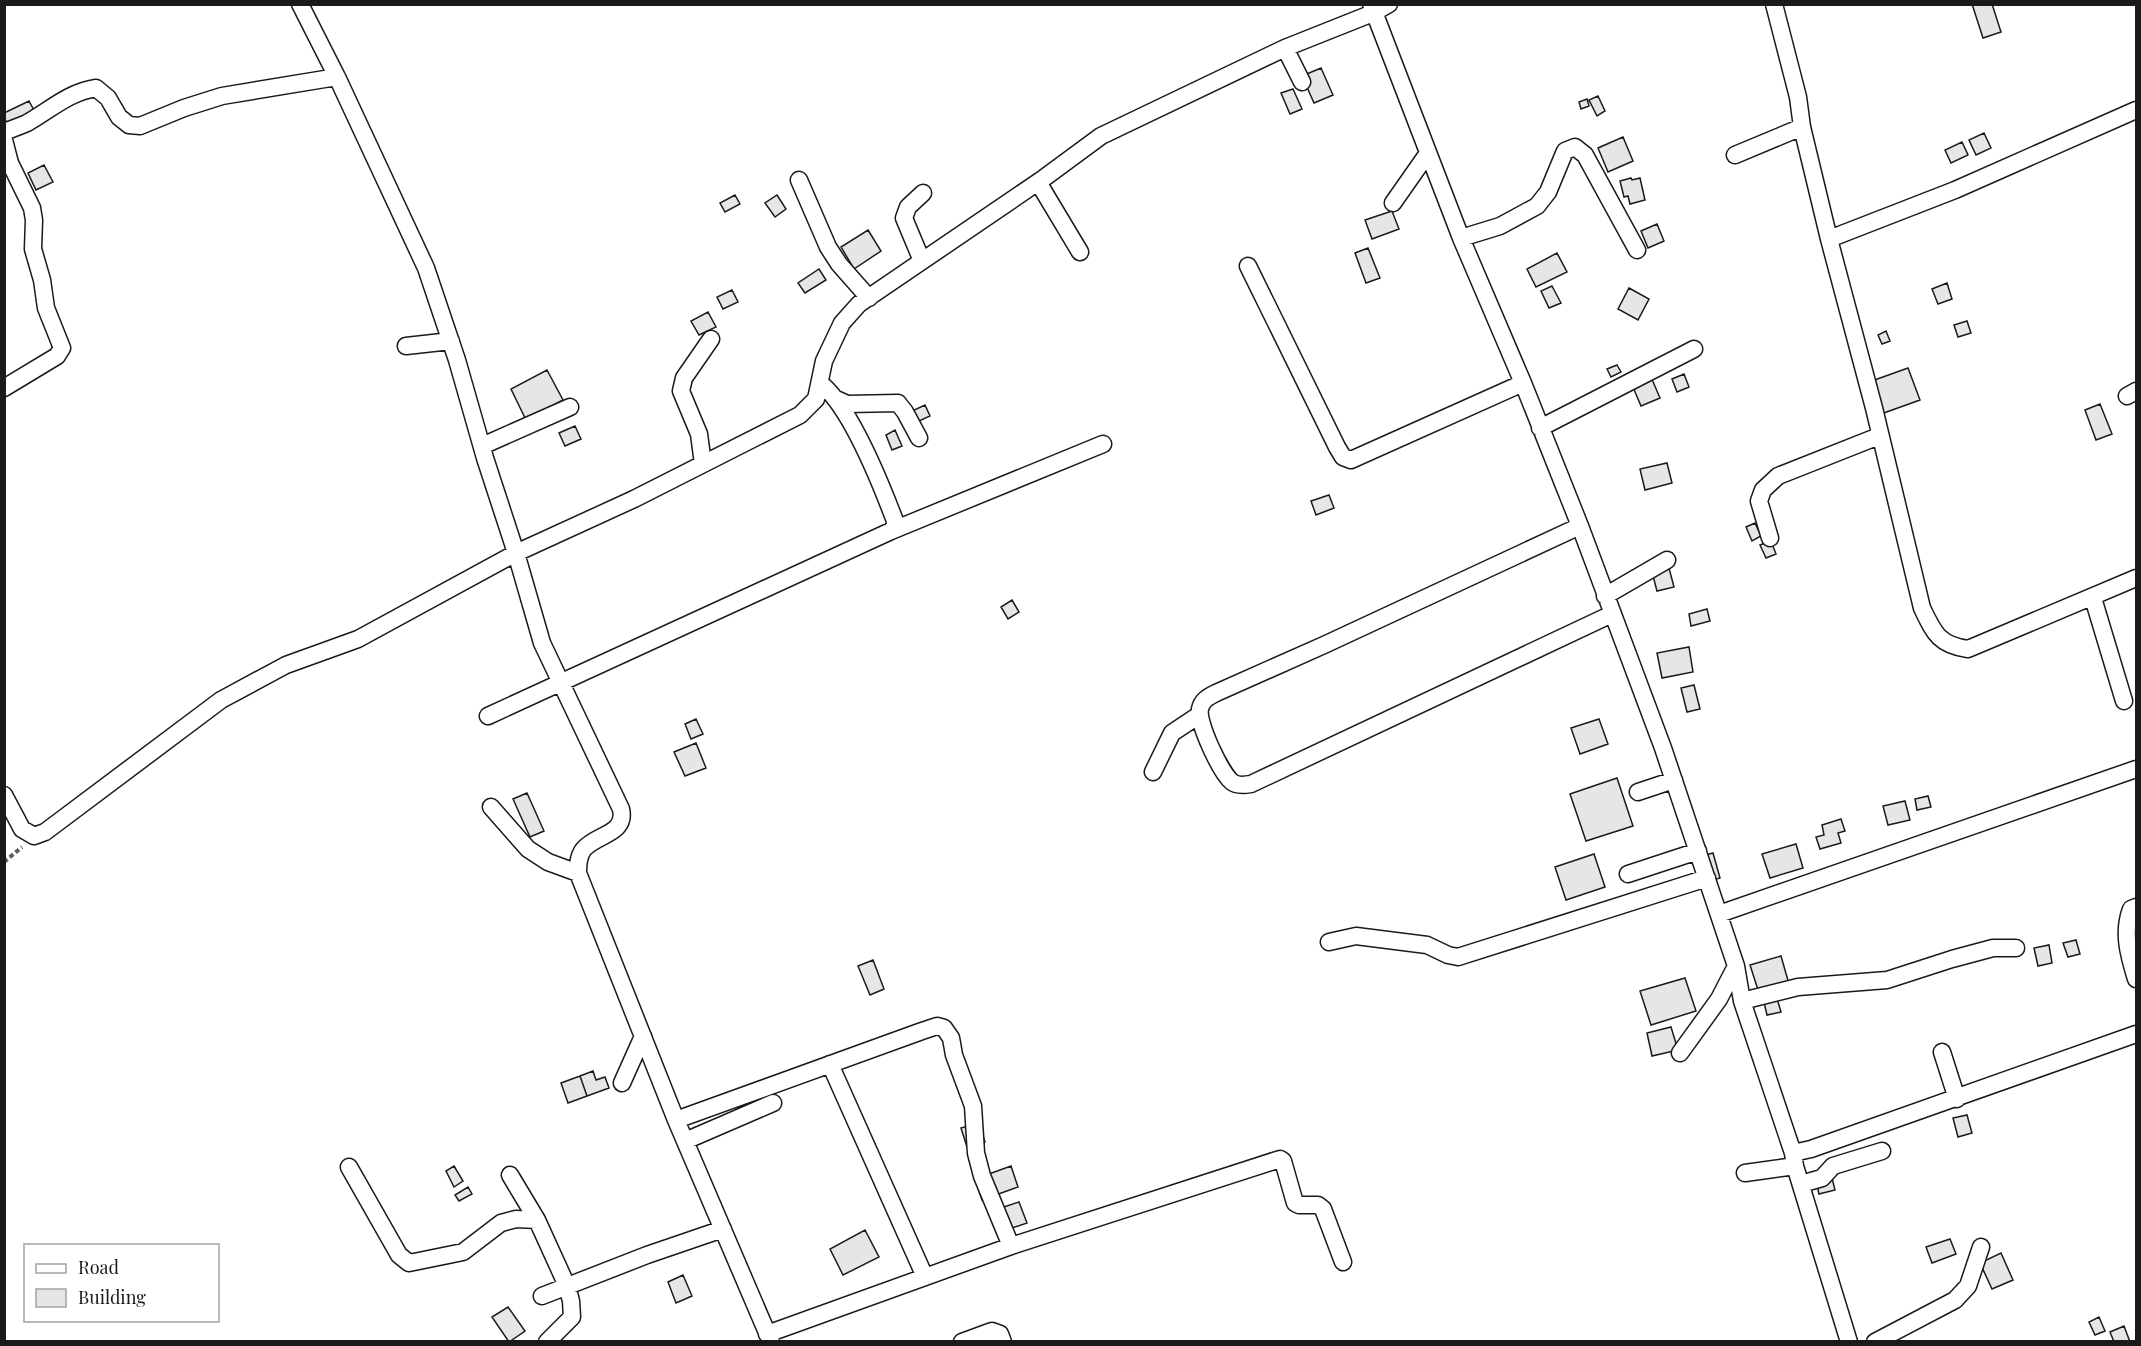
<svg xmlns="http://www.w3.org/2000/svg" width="2141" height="1346" font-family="'Playfair Display',serif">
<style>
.building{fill:#e6e6e6;stroke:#1a1a1a;stroke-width:1.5}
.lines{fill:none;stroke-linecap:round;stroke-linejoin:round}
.minor-casing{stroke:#1a1a1a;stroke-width:19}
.path{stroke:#5f5f5f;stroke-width:4;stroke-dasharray:4.5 3;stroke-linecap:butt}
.minor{stroke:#fff;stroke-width:16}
</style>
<rect width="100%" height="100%" fill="#fff"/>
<path class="building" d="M1972,4H1992L2001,32L1983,38Z
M1321,68L1333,95L1314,103L1302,76Z
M1293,89L1302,109L1290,114L1281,93Z
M1598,96L1605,111L1597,116L1589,100Z
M1587,99L1589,106L1581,109L1579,102Z
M29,101L36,114L10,128L4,118V113Z
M1984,133L1991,148L1976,155L1969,140Z
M1623,137L1633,161L1608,172L1598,148Z
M1962,142L1968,155L1951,163L1945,150Z
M44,165L53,182L36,190L28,173Z
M1631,178L1632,180L1640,178L1645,200L1630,204L1628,196L1624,197L1620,181Z
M735,195L740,204L725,212L720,203Z
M777,195L786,209L775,217L765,203Z
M1392,211L1399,229L1372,239L1365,220Z
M1657,224L1664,241L1648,248L1641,231Z
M868,230L881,251L854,269L841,247Z
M1368,248L1380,278L1366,283L1355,253Z
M1557,253L1567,272L1536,287L1527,269Z
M819,269L826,280L805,293L798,283Z
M1947,283L1952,299L1938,304L1932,289Z
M1552,286L1561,303L1549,308L1541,291Z
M1629,288L1649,299L1638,320L1618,309Z
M732,290L738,302L723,309L717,297Z
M708,312L716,327L699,335L691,321Z
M1967,321L1971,333L1958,337L1954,325Z
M1886,331L1890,341L1882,344L1878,335Z
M1617,365L1621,372L1611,377L1607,369Z
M1908,368L1920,400L1881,414L1869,382Z
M547,370L563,400L526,420L511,389Z
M1684,374L1689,387L1677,392L1672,379Z
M1651,377L1660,398L1641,406L1632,385Z
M2100,404L2112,434L2096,440L2085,410Z
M925,405L930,416L917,422L912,411Z
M575,426L581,439L565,446L559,433Z
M895,430L902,446L892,450L886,435Z
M1667,463L1672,483L1645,490L1640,469Z
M1329,495L1334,508L1316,515L1311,501Z
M1755,523L1761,536L1752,541L1746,527Z
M1771,541L1776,554L1766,558L1760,545Z
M1669,568L1674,587L1657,591L1652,572Z
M1012,600L1019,612L1008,619L1001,607Z
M1707,609L1710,621L1691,626L1689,614Z
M1689,647L1693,672L1662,678L1657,653Z
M1694,685L1700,709L1687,712L1681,688Z
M696,719L703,734L691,739L685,724Z
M1599,719L1608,744L1580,754L1571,728Z
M696,743L706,768L685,776L674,752Z
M1617,778L1633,826L1586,841L1570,794Z
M527,793L544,831L530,837L513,799Z
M1928,796L1931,807L1917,810L1915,799Z
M1905,801L1910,820L1888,825L1883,806Z
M1841,819L1845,831L1838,833L1841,843L1820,849L1816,837L1824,835L1822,825Z
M1796,844L1803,868L1770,878L1762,854Z
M1713,853L1720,878L1709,881L1702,856Z
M1594,854L1605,887L1566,900L1555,867Z
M2076,940L2080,954L2068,957L2063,943Z
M2049,945L2052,963L2038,966L2034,948Z
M1781,956L1789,984L1759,993L1750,965Z
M873,960L884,989L870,995L858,966Z
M1685,978L1696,1011L1651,1025L1640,991Z
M1776,995L1781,1012L1767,1015L1763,998Z
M1671,1027L1678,1050L1652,1056L1647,1033Z
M593,1071L596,1080L605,1077L609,1088L587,1096L580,1076Z
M580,1076L587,1096L568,1103L561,1083Z
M1967,1115L1972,1133L1958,1137L1953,1118Z
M979,1123L985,1142L967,1147L961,1128Z
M454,1166L463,1181L454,1187L446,1171Z
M1011,1166L1018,1187L982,1200L975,1179Z
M1831,1174L1835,1190L1819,1194L1815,1177Z
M468,1187L472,1194L459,1201L455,1195Z
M1019,1202L1027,1223L1006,1230L998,1209Z
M865,1230L879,1257L843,1275L830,1249Z
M1950,1239L1956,1254L1932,1263L1926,1247Z
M2001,1253L2013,1280L1992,1289L1980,1263Z
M683,1275L692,1296L676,1303L668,1282Z
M508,1307L525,1331L509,1342L492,1317Z
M2099,1317L2105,1331L2095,1335L2089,1322Z
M2124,1326L2130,1342H2114L2110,1332Z"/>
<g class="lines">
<g class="minor-casing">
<path id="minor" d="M300,4L337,77L426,268L457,360L485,458L516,553L542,643L621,809C627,835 595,834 583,850C578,857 578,866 578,873L676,1120L771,1342
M1371,4L1461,238L1523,383L1580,526L1663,748L1736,966L1742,1001L1793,1153L1795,1166L1849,1342
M1774,4L1798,97L1802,127L1829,239L1874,408L1922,608C1934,633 1939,645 1968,649L2136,578
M1285,48L1302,82
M4,132C12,129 20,126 27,123C50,110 69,92 96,88L108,98L119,117L129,125L140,126L184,108L222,96L337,77
M4,140L10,163L32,208L34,220L33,249L42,280L46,308L62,348L57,356L4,388
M1735,155L1802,127
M799,180L828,247L839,264L869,298
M1038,182L1080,252
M1393,203L1428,153
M1461,238L1500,226L1537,206L1548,192L1565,151L1575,147L1585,155L1637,250
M1829,239L1955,190L2136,110
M922,261L904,218L908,207L923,193
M1248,266L1337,447L1343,457L1351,460L1523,383
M406,346L451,341
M2127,396L2136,391
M836,399L847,404L898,403L905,412L919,438
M1540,428L1694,349
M482,446L570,407
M703,464L699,434L681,391L684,378L711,339
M1580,526L1324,645L1216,693C1208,697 1202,700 1200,709C1197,723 1221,773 1232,782C1237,786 1245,785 1251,784L1612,614
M891,531L1103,444
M1770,538L1759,501L1763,490L1778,476L1879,436
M1605,596L1667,560
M2093,598L2124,701
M488,716L891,531L895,526V521C881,484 850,406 820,383
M1153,772L1172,733L1199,715
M1638,792L1674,780
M4,795L22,829L34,836L45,832L221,700L286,665L358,639L516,553L634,499L800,415L816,399L824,361L842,323L859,304L1044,178L1101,136L1285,48L1373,13L1389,4
M491,807L528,849L548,862L578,873
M1628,874L1698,851
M2136,907L2131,909C2122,933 2129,956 2136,979
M1719,914L2136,769
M1329,942L1356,936L1427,945L1448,955L1458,957L1707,878
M1742,1001L1798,987L1887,980L1952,959L1993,948H2016
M1942,1052L1957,1099
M1680,1053L1719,999L1736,966
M830,1064L925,1277
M622,1083L643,1036
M676,1120L922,1031L937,1026L944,1028L951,1038L954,1055L973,1106L976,1153L982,1176L1011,1246
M685,1141L773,1103
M1793,1153L1811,1149L2136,1034
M349,1167L399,1255L409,1263L463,1252L501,1223L516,1219L537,1220
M1745,1173L1795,1166
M510,1175L537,1220L567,1286L571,1301L572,1317L547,1342
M1801,1184L1822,1178L1833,1166L1882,1151
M542,1296L647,1255L723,1229
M767,1334L1011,1246L1280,1159L1283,1161L1295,1203L1299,1205H1318L1323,1209L1343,1262
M962,1342L992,1331L1000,1334L1003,1342
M1875,1342L1955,1300L1968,1286L1981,1247"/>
</g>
<path class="path" d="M4,862L22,847"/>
<use href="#minor" class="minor"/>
</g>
<rect width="2141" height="1346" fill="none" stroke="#1a1a1a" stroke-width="12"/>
<rect x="24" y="1244" width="195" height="78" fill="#ffffff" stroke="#a3a3a3" stroke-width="1.5"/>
<rect x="36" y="1264" width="30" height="9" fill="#ffffff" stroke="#a3a3a3" stroke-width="1.5"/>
<text x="78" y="1274" font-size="18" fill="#1a1a1a">Road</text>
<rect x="36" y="1289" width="30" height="18" fill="#e6e6e6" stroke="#a3a3a3" stroke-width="1.5"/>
<text x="78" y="1304" font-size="18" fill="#1a1a1a">Building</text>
</svg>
